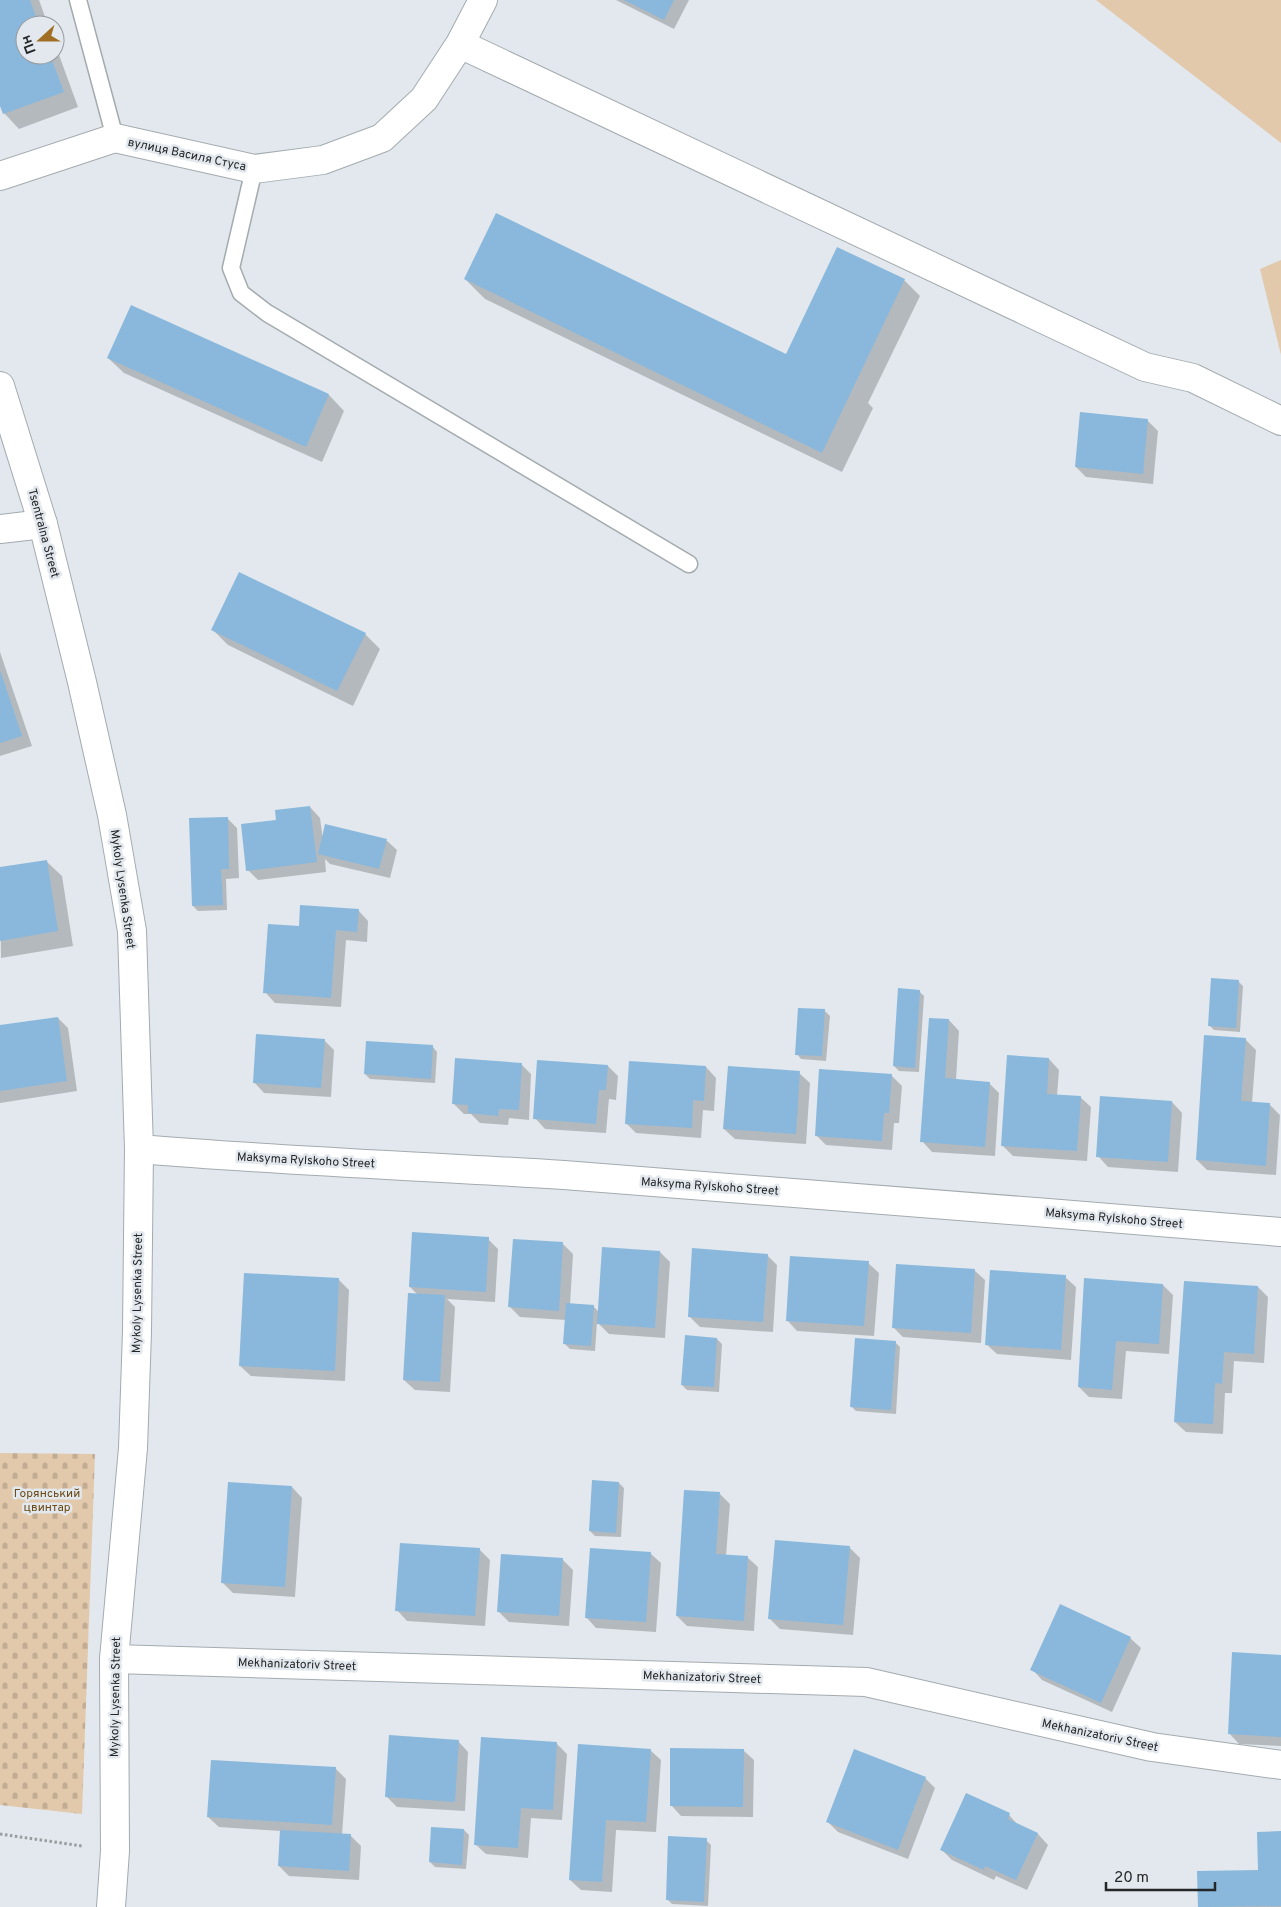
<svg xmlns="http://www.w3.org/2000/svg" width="1281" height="1907" font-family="Overpass,sans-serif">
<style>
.green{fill:#e2c9ab}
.cemetery{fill:url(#cemetery-stones)}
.shadow{fill:#0003}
.building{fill:#89b8dc}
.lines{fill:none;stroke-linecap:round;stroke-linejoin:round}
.service-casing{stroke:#a4abaf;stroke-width:19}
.minor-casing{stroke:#a4abaf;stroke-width:30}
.tertiary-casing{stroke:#a4abaf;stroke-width:30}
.path{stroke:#989ca0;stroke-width:3;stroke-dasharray:2.5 2.5;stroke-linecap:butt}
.service{stroke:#fff;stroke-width:16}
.minor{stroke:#fff;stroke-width:28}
.tertiary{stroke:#fff;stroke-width:28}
.labels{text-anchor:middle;stroke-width:5;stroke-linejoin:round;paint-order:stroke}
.street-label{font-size:12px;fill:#242628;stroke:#e2e8ed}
.park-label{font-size:12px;fill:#6c4a15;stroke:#e2e8ed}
</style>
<defs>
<pattern id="cemetery-stones" width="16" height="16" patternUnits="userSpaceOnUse" patternTransform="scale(1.25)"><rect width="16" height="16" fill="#e2c9ab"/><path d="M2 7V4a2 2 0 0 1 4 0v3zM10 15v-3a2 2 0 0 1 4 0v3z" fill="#c2ac93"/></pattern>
</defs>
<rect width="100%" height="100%" fill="#e2e8ed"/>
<path class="green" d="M1096,0H1281V143Z
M1281,260V355L1260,269Z"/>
<path class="cemetery" d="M0,1453L95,1454L82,1814L0,1805Z"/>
<path class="shadow" d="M0,0H39L48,25H25V55H55V44L78,107L19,129L4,113L0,103Z
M616,0H689L674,29Z
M838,249L904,280L920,296L868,403L873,408L842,472L485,299L465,279L792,359Z
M131,307L329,395L344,411L322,462L124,373L108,358Z
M1147,420L1158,431L1153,484L1086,477L1076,467Z
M213,630L365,634L380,649L353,706L228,645Z
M0,652L32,746L0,756Z
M310,807L320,818L323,840H386L397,850L390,878L330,864L325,859L326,872L258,880L248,870L278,821Z
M227,818L237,828L239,878L226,879L227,910L198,911L193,906Z
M46,861L62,876L73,946L1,958L0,869Z
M358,910L368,921L367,942L346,940L341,1007L275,1003L265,992L300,928Z
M1238,981L1243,986L1240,1032L1214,1030L1209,1025Z
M919,991L924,996L919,1072L899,1071L894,1066Z
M825,1011L830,1016L826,1061L801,1059L797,1054Z
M58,1018L68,1028L77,1091L0,1103V1026Z
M949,1020L959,1031L956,1080L989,1083L999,1093L995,1156L932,1152L922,1141Z
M1245,1039L1256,1050L1252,1103L1270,1105L1280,1115L1276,1175L1207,1170L1197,1160Z
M324,1040L334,1050L331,1097L264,1093L254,1082Z
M433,1047L437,1052L435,1083L370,1079L365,1074Z
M1049,1059L1059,1070L1057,1096L1080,1097L1091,1107L1087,1161L1013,1156L1002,1145Z
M521,1064L531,1074L529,1120L509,1118L508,1125L480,1123L471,1114H464L454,1104Z
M608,1066L618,1076L616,1100L609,1099L606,1133L545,1129L535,1118Z
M706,1067L716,1078L714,1111L703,1110L701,1138L636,1133L626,1123Z
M799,1073L810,1083L806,1144L735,1139L724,1129Z
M891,1075L902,1086L899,1123H894L892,1150L826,1145L816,1135Z
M1172,1102L1182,1113L1178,1172L1108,1167L1098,1156Z
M488,1239L498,1249L495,1302L447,1299L455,1307L450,1392L415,1390L404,1380L418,1295L410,1287Z
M563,1244L573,1254L570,1305L593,1306L599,1312L660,1252L670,1262L665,1338L609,1334L597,1322L595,1351L570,1349L565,1344L566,1320L520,1317L510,1307Z
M767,1255L777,1265L773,1332L700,1327L689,1316Z
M868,1263L879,1273L874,1336L797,1331L787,1320Z
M974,1270L985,1280L981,1343L903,1337L893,1327Z
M1065,1277L1076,1287L1071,1360L997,1354L986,1344Z
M1086,1279L1163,1285L1173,1295L1169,1354L1126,1351L1122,1399L1089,1397L1079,1387Z
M339,1280L349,1290L345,1381L251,1376L240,1366Z
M1258,1287L1268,1297L1264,1363L1234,1361L1232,1393H1225L1223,1434L1186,1432L1175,1422Z
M717,1339L722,1344L719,1392L687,1390L682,1385Z
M895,1342L900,1347L896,1414L856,1411L851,1406Z
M619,1483L624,1488L621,1537L595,1536L590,1531Z
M292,1487L302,1498L295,1597L233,1593L222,1582Z
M720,1494L730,1504L726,1556L747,1557L758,1567L754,1631L687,1626L677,1616Z
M850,1548L860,1558L853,1635L780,1629L769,1618Z
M479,1549L490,1560L485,1626L407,1621L397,1610Z
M650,1553L661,1563L656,1632L596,1628L586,1617Z
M562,1559L573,1570L569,1626L509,1622L498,1611Z
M1130,1638L1141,1648L1112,1712L1042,1680L1032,1669Z
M1281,1657V1746L1239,1744L1229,1733Z
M458,1741L468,1752L465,1811L397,1807L386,1796Z
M556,1743L567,1754L562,1820L531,1818L528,1858L486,1854L475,1844Z
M579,1745L650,1750L661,1760L656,1832L616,1830L612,1892L581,1890L570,1880Z
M743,1750L754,1760L753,1817L681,1816L671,1805Z
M335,1768L346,1779L342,1835L351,1836L361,1846L359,1880L289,1876L279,1866L281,1831L219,1827L208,1817Z
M925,1778L935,1788L908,1859L838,1832L828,1822Z
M1009,1815L1019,1826L1038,1834L1048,1845L1027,1890L996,1876L994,1880L952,1860L942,1850Z
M464,1830L469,1835L466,1869L435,1867L430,1862Z
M1281,1832V1907H1199L1198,1872L1259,1871Z
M706,1840L711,1845L708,1906L672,1904L667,1899Z"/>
<path class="building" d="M0,0H30L39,25H25V55H50L64,92L3,114L0,106Z
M624,0H674L664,20Z
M496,213L786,354L837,247L905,279L822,453L464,279Z
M131,305L329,394L306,447L107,358Z
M1080,412L1148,419L1143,474L1075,467Z
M239,572L366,633L337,691L211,630Z
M0,670L22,736L0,743Z
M310,806L317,862L246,871L241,824L276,820L275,810Z
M228,817L229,869H221L223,905L192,906L189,818Z
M325,824L387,839L379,869L318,854Z
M47,860L58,931L0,941V867Z
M300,905L359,909L357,932L336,930L331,998L263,993L268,924L299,926Z
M1211,978L1239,980L1236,1028L1208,1026Z
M898,988L920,990L915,1068L893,1066Z
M798,1008L825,1009L822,1056L795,1055Z
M58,1017L67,1081L0,1091V1025Z
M929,1018L949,1019L945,1078L990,1082L985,1147L920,1142Z
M256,1034L325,1039L321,1088L253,1083Z
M1204,1035L1246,1038L1241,1101L1270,1103L1266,1166L1196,1160Z
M366,1041L433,1045L431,1079L364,1074Z
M1007,1055L1049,1058L1047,1094L1081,1096L1077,1151L1001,1146Z
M455,1058L522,1063L519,1110L499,1109L498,1116L468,1113V1105L452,1104Z
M537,1060L608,1065L606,1090H599L596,1124L533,1119Z
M629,1061L706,1066L704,1101L693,1100L692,1128L625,1124Z
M728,1066L800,1071L796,1134L723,1129Z
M819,1069L892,1074L889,1113H884L882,1141L815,1136Z
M1100,1096L1172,1101L1168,1162L1096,1157Z
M412,1232L489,1237L486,1292L409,1287Z
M513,1239L563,1242L559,1311L508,1307Z
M602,1247L660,1251L655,1328L597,1324Z
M692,1248L768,1254L763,1322L688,1317Z
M790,1256L869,1261L864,1326L786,1321Z
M896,1264L975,1269L971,1333L892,1328Z
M990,1270L1066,1275L1061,1350L985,1345Z
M244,1273L339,1278L335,1371L239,1366Z
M1084,1278L1163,1284L1159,1344L1116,1341L1112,1390L1078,1387Z
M1184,1281L1258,1286L1254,1354L1224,1352L1222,1384L1215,1383L1213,1424L1174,1422Z
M408,1293L445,1295L440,1382L403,1380Z
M566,1303L594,1305L591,1346L563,1344Z
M685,1335L717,1338L714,1387L681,1385Z
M855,1338L896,1341L891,1410L850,1407Z
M592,1480L619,1482L616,1533L589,1531Z
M228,1482L292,1486L285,1587L221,1583Z
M684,1490L720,1492L716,1554L748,1556L744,1621L676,1616Z
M775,1540L850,1546L843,1625L768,1619Z
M400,1543L480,1548L475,1616L395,1611Z
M590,1548L651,1552L646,1622L585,1618Z
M501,1554L563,1558L559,1616L497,1612Z
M1060,1604L1131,1637L1101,1703L1030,1670Z
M1232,1652L1281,1655V1737L1228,1734Z
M389,1735L459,1740L455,1802L385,1797Z
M481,1737L557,1742L553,1810L521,1808L518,1848L474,1845Z
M578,1744L651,1749L646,1822L606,1820L602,1882L569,1880Z
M670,1748L744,1749L743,1807L670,1806Z
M854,1749L926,1777L898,1850L826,1822Z
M211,1760L336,1767L332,1825L207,1817Z
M966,1793L1010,1813L1008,1819L1038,1833L1016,1880L985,1866L984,1870L940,1850Z
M431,1827L464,1829L462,1865L429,1862Z
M280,1830L351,1834L349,1871L278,1866Z
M1281,1831V1906L1198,1907L1197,1871L1258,1870L1257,1832Z
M668,1836L707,1838L704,1902L666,1900Z"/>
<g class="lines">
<g class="service-casing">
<path id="service" d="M78,0L115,138
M254,169L231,268L241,293L267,313L689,564"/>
</g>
<g class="minor-casing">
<path id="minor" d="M460,44L1145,367L1193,378L1281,421
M0,176L115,138L254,169L323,160L382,138L424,99L460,44L483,0
M0,529L43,524
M139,1149C281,1161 423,1166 564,1175C803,1192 1042,1213 1281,1232
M114,1659L866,1682L1152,1747L1281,1765"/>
</g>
<g class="tertiary-casing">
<path id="tertiary" d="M0,386L43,524L82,682L112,815L132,931L139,1149L137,1332L133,1448L114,1659L115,1851L111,1907"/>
</g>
<path class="path" d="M0,1834L82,1846"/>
<use href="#service" class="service"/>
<use href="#minor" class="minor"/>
<use href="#tertiary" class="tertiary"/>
</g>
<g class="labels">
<g class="street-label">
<text transform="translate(187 154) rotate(12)" y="4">вулиця Василя Стуса</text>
<text transform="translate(44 533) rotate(75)" y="4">Tsentralna Street</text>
<text transform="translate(123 889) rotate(82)" y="4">Mykoly Lysenka Street</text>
<text transform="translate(306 1160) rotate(3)" y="4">Maksyma Rylskoho Street</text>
<text transform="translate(710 1186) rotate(4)" y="4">Maksyma Rylskoho Street</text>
<text transform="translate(1114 1218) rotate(5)" y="4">Maksyma Rylskoho Street</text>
<text transform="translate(137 1293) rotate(-89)" y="4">Mykoly Lysenka Street</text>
<text transform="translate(297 1664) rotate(2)" y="4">Mekhanizatoriv Street</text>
<text transform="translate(702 1677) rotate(2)" y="4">Mekhanizatoriv Street</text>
<text transform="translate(115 1697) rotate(-89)" y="4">Mykoly Lysenka Street</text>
<text transform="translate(1100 1735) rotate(12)" y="4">Mekhanizatoriv Street</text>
</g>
<g class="park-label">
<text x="47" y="1497">Горянський<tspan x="47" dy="14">цвинтар</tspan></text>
</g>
</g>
<g transform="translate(40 40) rotate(249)"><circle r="24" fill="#e2e8ed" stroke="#969a9e"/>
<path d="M0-4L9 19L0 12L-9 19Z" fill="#a06f24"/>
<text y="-8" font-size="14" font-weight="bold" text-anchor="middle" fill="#242628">Пн</text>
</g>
<path d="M1106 1882v8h109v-8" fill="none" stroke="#242628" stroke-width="2.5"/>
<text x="1114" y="1882" font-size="15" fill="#242628" stroke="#e2e8ed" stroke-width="4" paint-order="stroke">20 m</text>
</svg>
